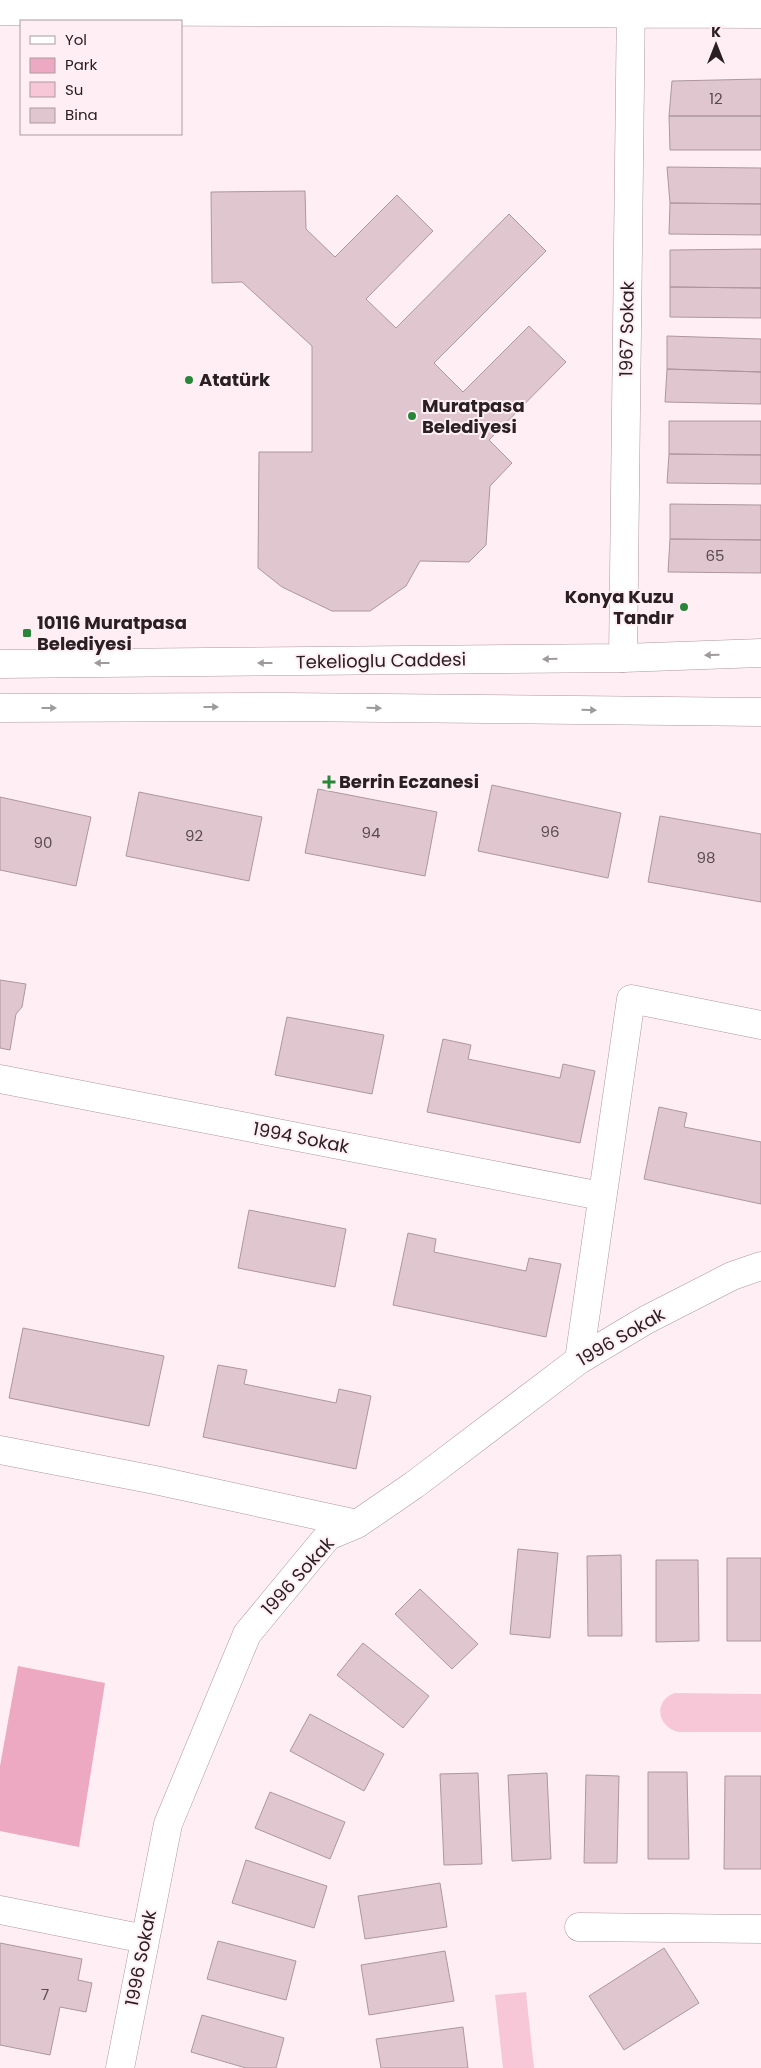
<svg xmlns="http://www.w3.org/2000/svg" width="761" height="2068" font-family="Poppins,sans-serif">
<style>
.green{fill:#eda9c1}
.water{fill:#f8c7d7}
.building{fill:#e0c6ce;stroke:#ae969e}
.lines{fill:none;stroke-linecap:round;stroke-linejoin:round}
.minor-casing{stroke:#ae969e;stroke-width:29}
.major-casing{stroke:#ae969e;stroke-width:29}
.minor{stroke:#fff;stroke-width:28}
.major{stroke:#fff;stroke-width:28}
.oneway{fill:#9f9b9c}
.poi-dot{fill:#288639;stroke:#ffeff4;stroke-width:2}
.labels{text-anchor:middle;stroke-width:4;stroke-linejoin:round;paint-order:stroke}
.number-label{font-size:15px;fill:#584a4e}
.street-label{font-size:18px;fill:#2a2023;stroke:#ffeff4}
.poi-label{font-size:18px;font-weight:bold;fill:#2a2023;stroke:#ffeff4;text-anchor:start}
</style>
<rect width="100%" height="100%" fill="#ffeff4"/>
<path class="green" d="M18,1666L105,1683L79,1847L0,1831V1766Z"/>
<path class="water" d="M674,1693L761,1694V1732H679C657,1727 653,1702 674,1693Z
M526,1992L534,2068H503L495,1995Z"/>
<path class="building" d="M761,79V116H669L672,81Z
M669,116H761V150H670Z
M667,167L761,168V204L670,203Z
M305,191L306,229L335,257L397,195L433,231L366,299L396,328L509,214L546,251L434,363L463,392L529,326L566,362L489,440L512,463L490,486L486,545L469,562L420,561L406,586L370,611H332L282,587L258,568L259,452H312V346L242,282L212,283L211,192Z
M670,203L761,204V235L669,234Z
M761,249V288L670,287V250Z
M670,287L761,288V318L670,317Z
M667,336L761,339V372L667,369Z
M667,369L761,372V404L665,402Z
M669,421H761V455L669,454Z
M669,454L761,455V484L667,483Z
M670,504L761,505V540L670,539Z
M670,539L761,540V573L668,572Z
M492,785L621,813L608,878L478,851Z
M318,789L437,812L425,876L305,853Z
M139,792L262,817L249,881L126,856Z
M0,797L91,817L76,886L0,870Z
M660,816L761,834V902L648,882Z
M0,980L26,984L22,1007L16,1014L10,1050L0,1048Z
M287,1017L384,1035L372,1094L275,1075Z
M443,1039L471,1045L468,1059L560,1078L563,1064L595,1071L580,1143L427,1112Z
M659,1107L687,1113L684,1127L761,1142V1204L644,1179Z
M249,1210L346,1229L335,1287L238,1268Z
M408,1233L436,1239L434,1252L526,1271L529,1258L561,1264L546,1337L393,1305Z
M23,1328L164,1356L149,1426L9,1398Z
M218,1365L247,1370L244,1384L336,1403L339,1389L371,1396L356,1469L203,1437Z
M518,1549L558,1553L550,1638L510,1634Z
M621,1555L622,1636H588L587,1556Z
M727,1558H761V1641H727Z
M656,1560H698L699,1641L656,1642Z
M420,1589L478,1644L452,1669L395,1614Z
M363,1643L429,1696L403,1728L337,1675Z
M310,1714L384,1754L364,1791L290,1751Z
M648,1772H687L689,1859H648Z
M478,1773L482,1864L444,1865L440,1774Z
M547,1773L551,1859L512,1861L508,1775Z
M586,1775L619,1776L617,1863H584Z
M725,1776H761V1869H724Z
M270,1792L345,1822L330,1859L255,1828Z
M246,1860L327,1886L314,1928L232,1903Z
M440,1883L447,1927L365,1939L358,1896Z
M218,1941L296,1961L286,2000L207,1979Z
M0,1943L82,1959L78,1980L92,1983L86,2012L60,2007L50,2055L0,2045Z
M664,1948L699,2003L624,2050L589,1996Z
M445,1951L454,2001L369,2015L361,1965Z
M202,2015L284,2038L276,2068H246L191,2052Z
M463,2027L468,2068H381L376,2039Z"/>
<g class="lines">
<g class="minor-casing">
<path id="minor" d="M0,11L761,14
M623,658L631,0
M0,1079L601,1196
M579,1360L631,999L761,1025
M0,1450L155,1480L357,1524
M0,1910L145,1939
M579,1927L761,1929
M120,2068L168,1824L247,1634L328,1536L357,1524L414,1485L579,1360L646,1320L732,1276L761,1266"/>
</g>
<g class="major-casing">
<path id="major" d="M0,664L623,658L761,653
M0,708L285,707L761,712"/>
</g>
<use href="#minor" class="minor"/>
<use href="#major" class="major"/>
</g>
<defs><path id="oneway-solid" d="M-6-.8H1V-3.2L6.5 0L1 3.2V.8H-6Z" transform="scale(1.25)"/></defs>
<g class="oneway">
<use href="#oneway-solid" transform="translate(712 655) rotate(178)"/>
<use href="#oneway-solid" transform="translate(550 659) rotate(179)"/>
<use href="#oneway-solid" transform="translate(102 663) rotate(180)"/>
<use href="#oneway-solid" transform="translate(265 663) rotate(180)"/>
<use href="#oneway-solid" transform="translate(211 707)"/>
<use href="#oneway-solid" transform="translate(49 708)"/>
<use href="#oneway-solid" transform="translate(374 708) rotate(1)"/>
<use href="#oneway-solid" transform="translate(589 710) rotate(1)"/>
</g>
<g class="poi-dot">
<circle cx="189" cy="380" r="5"/>
<circle cx="412" cy="416" r="5"/>
<circle cx="684" cy="607" r="5"/>
<rect x="22" y="628" width="10" height="10" rx="2.5"/>
<path d="M326.5 774.5h5v5h5v5h-5v5h-5v-5h-5v-5h5z"/>
</g>
<g class="labels">
<g class="number-label">
<text x="716" y="104">12</text>
<text x="715" y="561">65</text>
<text x="550" y="837">96</text>
<text x="371" y="838">94</text>
<text x="194" y="841">92</text>
<text x="43" y="848">90</text>
<text x="706" y="863">98</text>
<text x="45" y="2000">7</text>
</g>
<g class="street-label">
<text transform="translate(627 329) rotate(-89)" y="6">1967 Sokak</text>
<text transform="translate(381 661) rotate(-1)" y="6">Tekelioglu Caddesi</text>
<text transform="translate(301 1138) rotate(11)" y="6">1994 Sokak</text>
<text transform="translate(621 1337) rotate(-30)" y="6">1996 Sokak</text>
<text transform="translate(298 1576) rotate(-48)" y="6">1996 Sokak</text>
<text transform="translate(141 1958) rotate(-79)" y="6">1996 Sokak</text>
</g>
<g class="poi-label">
<text x="199" y="386">Atatürk</text>
<text x="422" y="412">Muratpasa<tspan x="422" dy="21">Belediyesi</tspan></text>
<text x="674" y="603" text-anchor="end">Konya Kuzu<tspan x="674" dy="21">Tandır</tspan></text>
<text x="37" y="629">10116 Muratpasa<tspan x="37" dy="21">Belediyesi</tspan></text>
<text x="339" y="788">Berrin Eczanesi</text>
</g>
</g>
<rect x="20" y="20" width="162" height="115" fill="#ffeff4" stroke="#aa9ca0"/>
<rect x="30" y="36" width="25" height="8" fill="#ffffff" stroke="#aa9ca0"/>
<text x="65" y="45" font-size="15" fill="#2a2023">Yol</text>
<rect x="30" y="58" width="25" height="15" fill="#eda9c1" stroke="#aa9ca0"/>
<text x="65" y="70" font-size="15" fill="#2a2023">Park</text>
<rect x="30" y="82" width="25" height="15" fill="#f8c7d7" stroke="#aa9ca0"/>
<text x="65" y="95" font-size="15" fill="#2a2023">Su</text>
<rect x="30" y="108" width="25" height="15" fill="#e0c6ce" stroke="#aa9ca0"/>
<text x="65" y="120" font-size="15" fill="#2a2023">Bina</text>
<g transform="translate(716 45)" stroke="#ffeff4" stroke-width="4" paint-order="stroke">
<path d="M0-4L9 19L0 12L-9 19Z" fill="#2a2023"/>
<text y="-8" font-size="14" font-weight="bold" text-anchor="middle" fill="#2a2023">K</text>
</g>
</svg>
